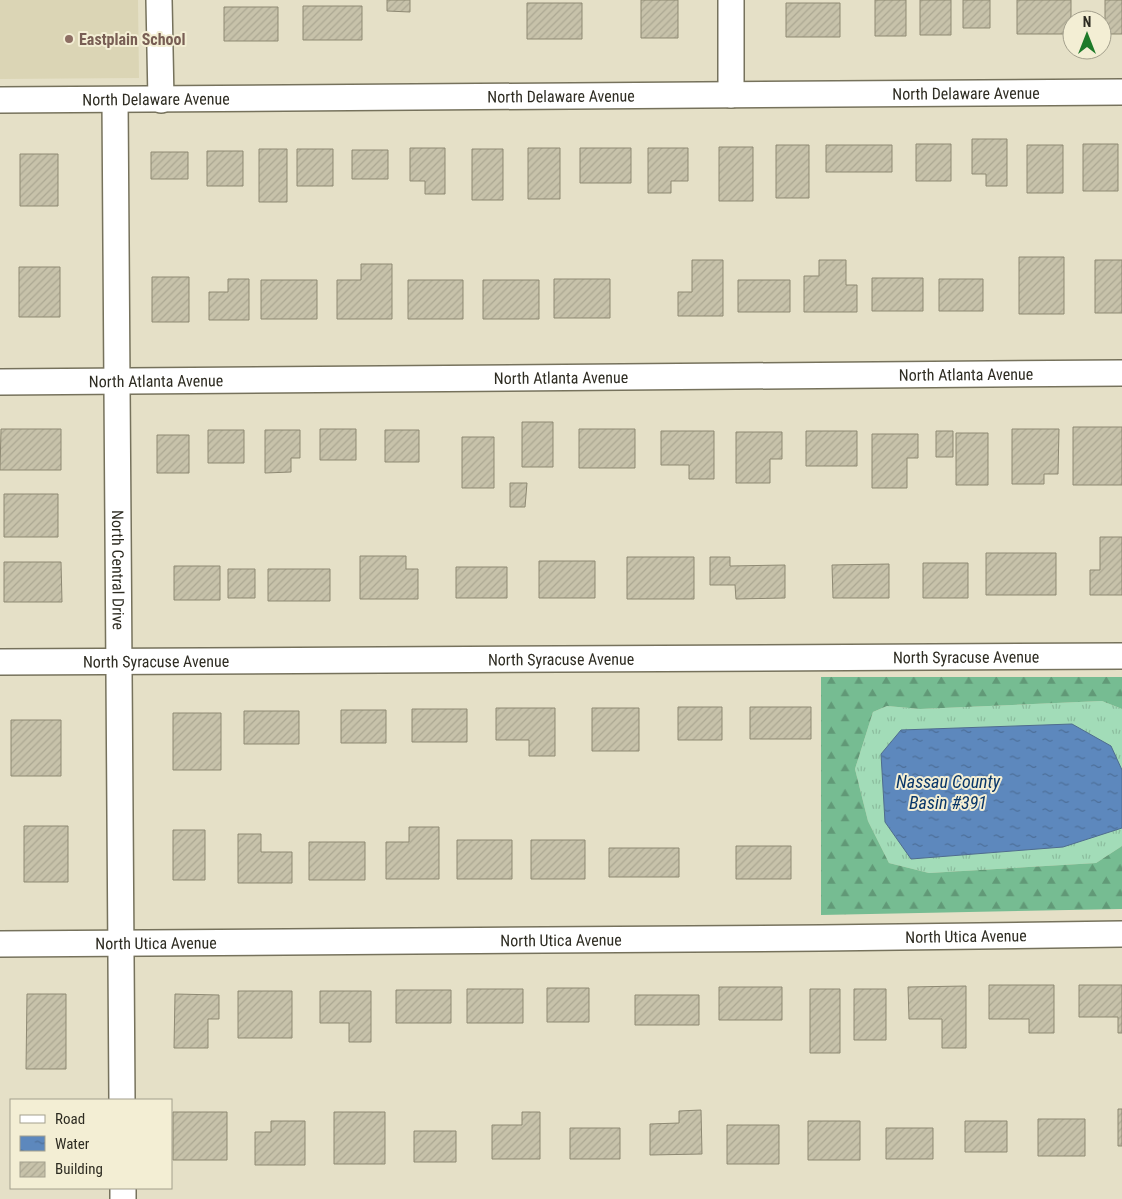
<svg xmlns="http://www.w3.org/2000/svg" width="1122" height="1199" font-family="'Roboto Condensed',sans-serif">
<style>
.built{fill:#dbd5b5}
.grass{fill:url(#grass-tufts)}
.forest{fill:url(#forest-firs)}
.water{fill:url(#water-ripples);stroke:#4f6c8e}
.building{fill:url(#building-hatch);stroke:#8e8973}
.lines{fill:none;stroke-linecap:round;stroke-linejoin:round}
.minor-casing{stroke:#76725c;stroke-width:28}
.minor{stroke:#fff;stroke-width:25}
.education-dot{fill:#8d6e63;stroke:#f3eed4;stroke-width:2}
.labels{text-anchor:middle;stroke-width:4;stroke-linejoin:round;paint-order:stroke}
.education-label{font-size:16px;font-weight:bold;fill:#785e54;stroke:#f3eed4;text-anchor:start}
.street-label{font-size:16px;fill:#2e2c22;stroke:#f3eed4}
.water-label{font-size:18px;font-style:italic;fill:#093668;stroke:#f3eed4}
</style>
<defs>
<pattern id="grass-tufts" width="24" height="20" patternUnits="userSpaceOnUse" patternTransform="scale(1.25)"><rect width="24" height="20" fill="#a2dcb8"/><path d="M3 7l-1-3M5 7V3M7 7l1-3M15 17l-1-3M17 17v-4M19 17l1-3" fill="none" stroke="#8cbd9e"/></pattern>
<pattern id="forest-firs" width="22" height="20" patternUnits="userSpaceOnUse" patternTransform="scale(1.25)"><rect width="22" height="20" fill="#76bc92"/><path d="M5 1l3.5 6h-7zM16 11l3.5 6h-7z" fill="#619977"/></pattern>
<pattern id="water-ripples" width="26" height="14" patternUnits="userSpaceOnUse" patternTransform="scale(1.25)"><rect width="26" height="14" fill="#5d88bd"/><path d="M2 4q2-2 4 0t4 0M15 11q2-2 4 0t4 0" fill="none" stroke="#4d6f99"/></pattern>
<pattern id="building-hatch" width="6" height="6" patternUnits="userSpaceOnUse" patternTransform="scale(1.25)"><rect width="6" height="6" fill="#c7c2aa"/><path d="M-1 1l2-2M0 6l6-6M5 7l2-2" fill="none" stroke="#aba792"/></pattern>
</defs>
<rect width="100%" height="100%" fill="#e5e0c7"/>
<path class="built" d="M0,0H138L139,78L0,79Z"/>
<path class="grass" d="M1102,701L1122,709V846L1096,863L929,873L889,863L868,821L855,769L873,712L887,706L920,709Z"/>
<path class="forest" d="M821,677H1122V709L1102,701L920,709L887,706L873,712L855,769L868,821L889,863L929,873L1096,863L1122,846V909L821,915Z"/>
<path class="water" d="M1072,724L1111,746L1122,770V828L1063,847L911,859L885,822L881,754L901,730Z"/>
<path class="building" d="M387,0H410V12L387,11Z
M641,0H678V38H641Z
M875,0H906V36H875Z
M920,0H951V35H920Z
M963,0H990V28H963Z
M1017,0H1071V34H1017Z
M1105,0H1122V34H1105Z
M527,3H582V39H527Z
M786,3H840V37H786Z
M303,6H362V40H303Z
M224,7H278V41H224Z
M972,139H1007V186H986V174H972Z
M916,144H951V181H916Z
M1083,144H1118V191H1083Z
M776,145H809V198H776Z
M826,145H892V172H826Z
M1027,145H1063V193H1027Z
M719,147H753V201H719Z
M410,148H445V194H425V181H410Z
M528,148H560V199H528Z
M580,148H631V183H580Z
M648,148H688V181H671V193H648Z
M259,149H287V202H259Z
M297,149H333V186H297Z
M472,149H503V200H472Z
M352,150H388V179H352Z
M207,151H243V186H207Z
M151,152H188V179H151Z
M20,154H58V206H20Z
M1019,257H1064V314H1019Z
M692,260H723V316H678V292H692Z
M819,260H846V285H857V312H804V276H819Z
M1095,260H1122V313H1095Z
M361,264H392V319H337V280H361Z
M19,267H60V317H19Z
M152,277H189V322H152Z
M872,278H923V311H872Z
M228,279H249V320H209V292H228Z
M554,279H610V318H554Z
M939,279H983V311H939Z
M261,280H317V319H261Z
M408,280H463V319H408Z
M483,280H539V319H483Z
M738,280H790V312H738Z
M522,422H553V467H522Z
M1073,427H1122V485H1073Z
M1,429H61V470H0Z
M320,429H356V460H320Z
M579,429H635V468H579Z
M1012,429H1059L1058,474H1044V484H1012Z
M208,430H244V463H208Z
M265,430H300V458H291V472L265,473Z
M385,430H419V462H385Z
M661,431H714V479H689V465H661Z
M806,431H857V466H806Z
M936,431H953V457H936Z
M736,432H782V459H770V483H736Z
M956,433H988V485H956Z
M872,434H918V458H907V488H872Z
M157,435H189V473H157Z
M462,437H494V488H462Z
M510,483H527L525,507H510Z
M4,494H58V537H4Z
M1100,537H1122V595H1090V570H1100Z
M986,553H1056V595H986Z
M360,556H406V569H418V599H360Z
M627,557H694V599H627Z
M710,557H730V566L785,565V598L736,599L735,585H710Z
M539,561H595V598H539Z
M4,562H61L62,602H4Z
M923,563H968V598H923Z
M889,564V598H833L832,565Z
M174,566H220V600H174Z
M456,567H507V598H456Z
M228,569H255V598H228Z
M268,569H330V601H268Z
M678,707H722V740H678Z
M750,707H811V739H750Z
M496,708H555V756H529V740H496Z
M592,708H639V751H592Z
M412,709H467V742H412Z
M341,710H386V743H341Z
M244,711H299V744H244Z
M173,713H221V770H173Z
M11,720H61V776H11Z
M24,826H68V882H24Z
M409,827H439V879H386V842H409Z
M173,830H205V880H173Z
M238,834H261V852H292V883H238Z
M457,840H512V879H457Z
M531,840H585V879H531Z
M309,842H365V880H309Z
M736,846H791V879H736Z
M609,848H679V877H609Z
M989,985H1054V1033H1029V1019H989Z
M1079,985H1122V1033H1118V1017H1079Z
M966,986V1048H942V1019H909L908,987Z
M719,987H782V1020H719Z
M547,988H589V1022H547Z
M467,989H523V1023H467Z
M810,989H840V1053H810Z
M854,989H886V1040H854Z
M396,990H451V1023H396Z
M238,991H292V1038H238Z
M320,991H371V1042H349V1023H320Z
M27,994H66V1069H26Z
M175,994L219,995V1019H208V1048H174Z
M635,995H699V1025H635Z
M1118,1109H1122V1146H1118Z
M701,1110L702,1154L650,1155V1124L679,1123V1111Z
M173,1112H227V1160H173Z
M334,1112H385V1164H334Z
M522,1112H540V1159H492V1125H522Z
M1038,1119H1085V1156H1038Z
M271,1121H305V1165H255V1132H271Z
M808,1121H860V1160H808Z
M965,1121H1007V1152H965Z
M727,1125H779V1164H727Z
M570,1128H620V1159H570Z
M886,1128H933V1159H886Z
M414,1131H456V1162H414Z"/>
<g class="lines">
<g class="minor-casing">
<g id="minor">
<path d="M159,0L161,100"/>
<path d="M731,0V95"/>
<path id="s1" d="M0,100L1122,92"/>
<path id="s2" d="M115,100L122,1100"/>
<path id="s3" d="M0,382L1122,373"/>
<path id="s4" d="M0,662L1122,656"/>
<path id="s5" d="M0,944L821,938L1122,934"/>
<path d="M123,1188V1199"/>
</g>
</g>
<use href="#minor" class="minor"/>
</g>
<circle class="education-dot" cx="69" cy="39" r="5"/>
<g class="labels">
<g class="education-label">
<text x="79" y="45">Eastplain School</text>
</g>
<g class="street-label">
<text dy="6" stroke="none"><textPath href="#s1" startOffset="966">North Delaware Avenue</textPath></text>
<text dy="6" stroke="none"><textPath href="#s1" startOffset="561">North Delaware Avenue</textPath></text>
<text dy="6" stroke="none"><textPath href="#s1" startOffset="156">North Delaware Avenue</textPath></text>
<text dy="6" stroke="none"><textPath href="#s3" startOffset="966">North Atlanta Avenue</textPath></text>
<text dy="6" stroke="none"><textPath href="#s3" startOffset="561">North Atlanta Avenue</textPath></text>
<text dy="6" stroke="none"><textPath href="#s3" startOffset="156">North Atlanta Avenue</textPath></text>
<text dy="6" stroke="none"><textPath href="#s2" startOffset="470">North Central Drive</textPath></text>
<text dy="6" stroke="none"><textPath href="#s4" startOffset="966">North Syracuse Avenue</textPath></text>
<text dy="6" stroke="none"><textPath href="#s4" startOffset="561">North Syracuse Avenue</textPath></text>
<text dy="6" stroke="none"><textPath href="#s4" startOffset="156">North Syracuse Avenue</textPath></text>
<text dy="6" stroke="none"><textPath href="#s5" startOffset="966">North Utica Avenue</textPath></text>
<text dy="6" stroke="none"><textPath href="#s5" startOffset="561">North Utica Avenue</textPath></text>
<text dy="6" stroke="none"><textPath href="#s5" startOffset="156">North Utica Avenue</textPath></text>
</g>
<g class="water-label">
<text x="948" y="788">Nassau County<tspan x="948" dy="21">Basin #391</tspan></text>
</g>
</g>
<rect x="10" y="1099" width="162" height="90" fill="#f3eed4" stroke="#a4a08d"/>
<rect x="20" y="1115" width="25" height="8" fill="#ffffff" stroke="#a4a08d"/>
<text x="55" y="1124" font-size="15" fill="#2e2c22">Road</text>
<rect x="20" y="1136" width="25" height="15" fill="url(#water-ripples)" stroke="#a4a08d"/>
<text x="55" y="1149" font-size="15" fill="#2e2c22">Water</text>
<rect x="20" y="1162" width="25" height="15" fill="url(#building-hatch)" stroke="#a4a08d"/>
<text x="55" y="1174" font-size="15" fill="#2e2c22">Building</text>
<g transform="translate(1087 35)"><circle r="24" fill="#f3eed4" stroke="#a4a08d"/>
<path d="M0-4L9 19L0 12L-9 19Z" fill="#1e7a29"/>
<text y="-8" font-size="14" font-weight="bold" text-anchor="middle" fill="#2e2c22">N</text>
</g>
</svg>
